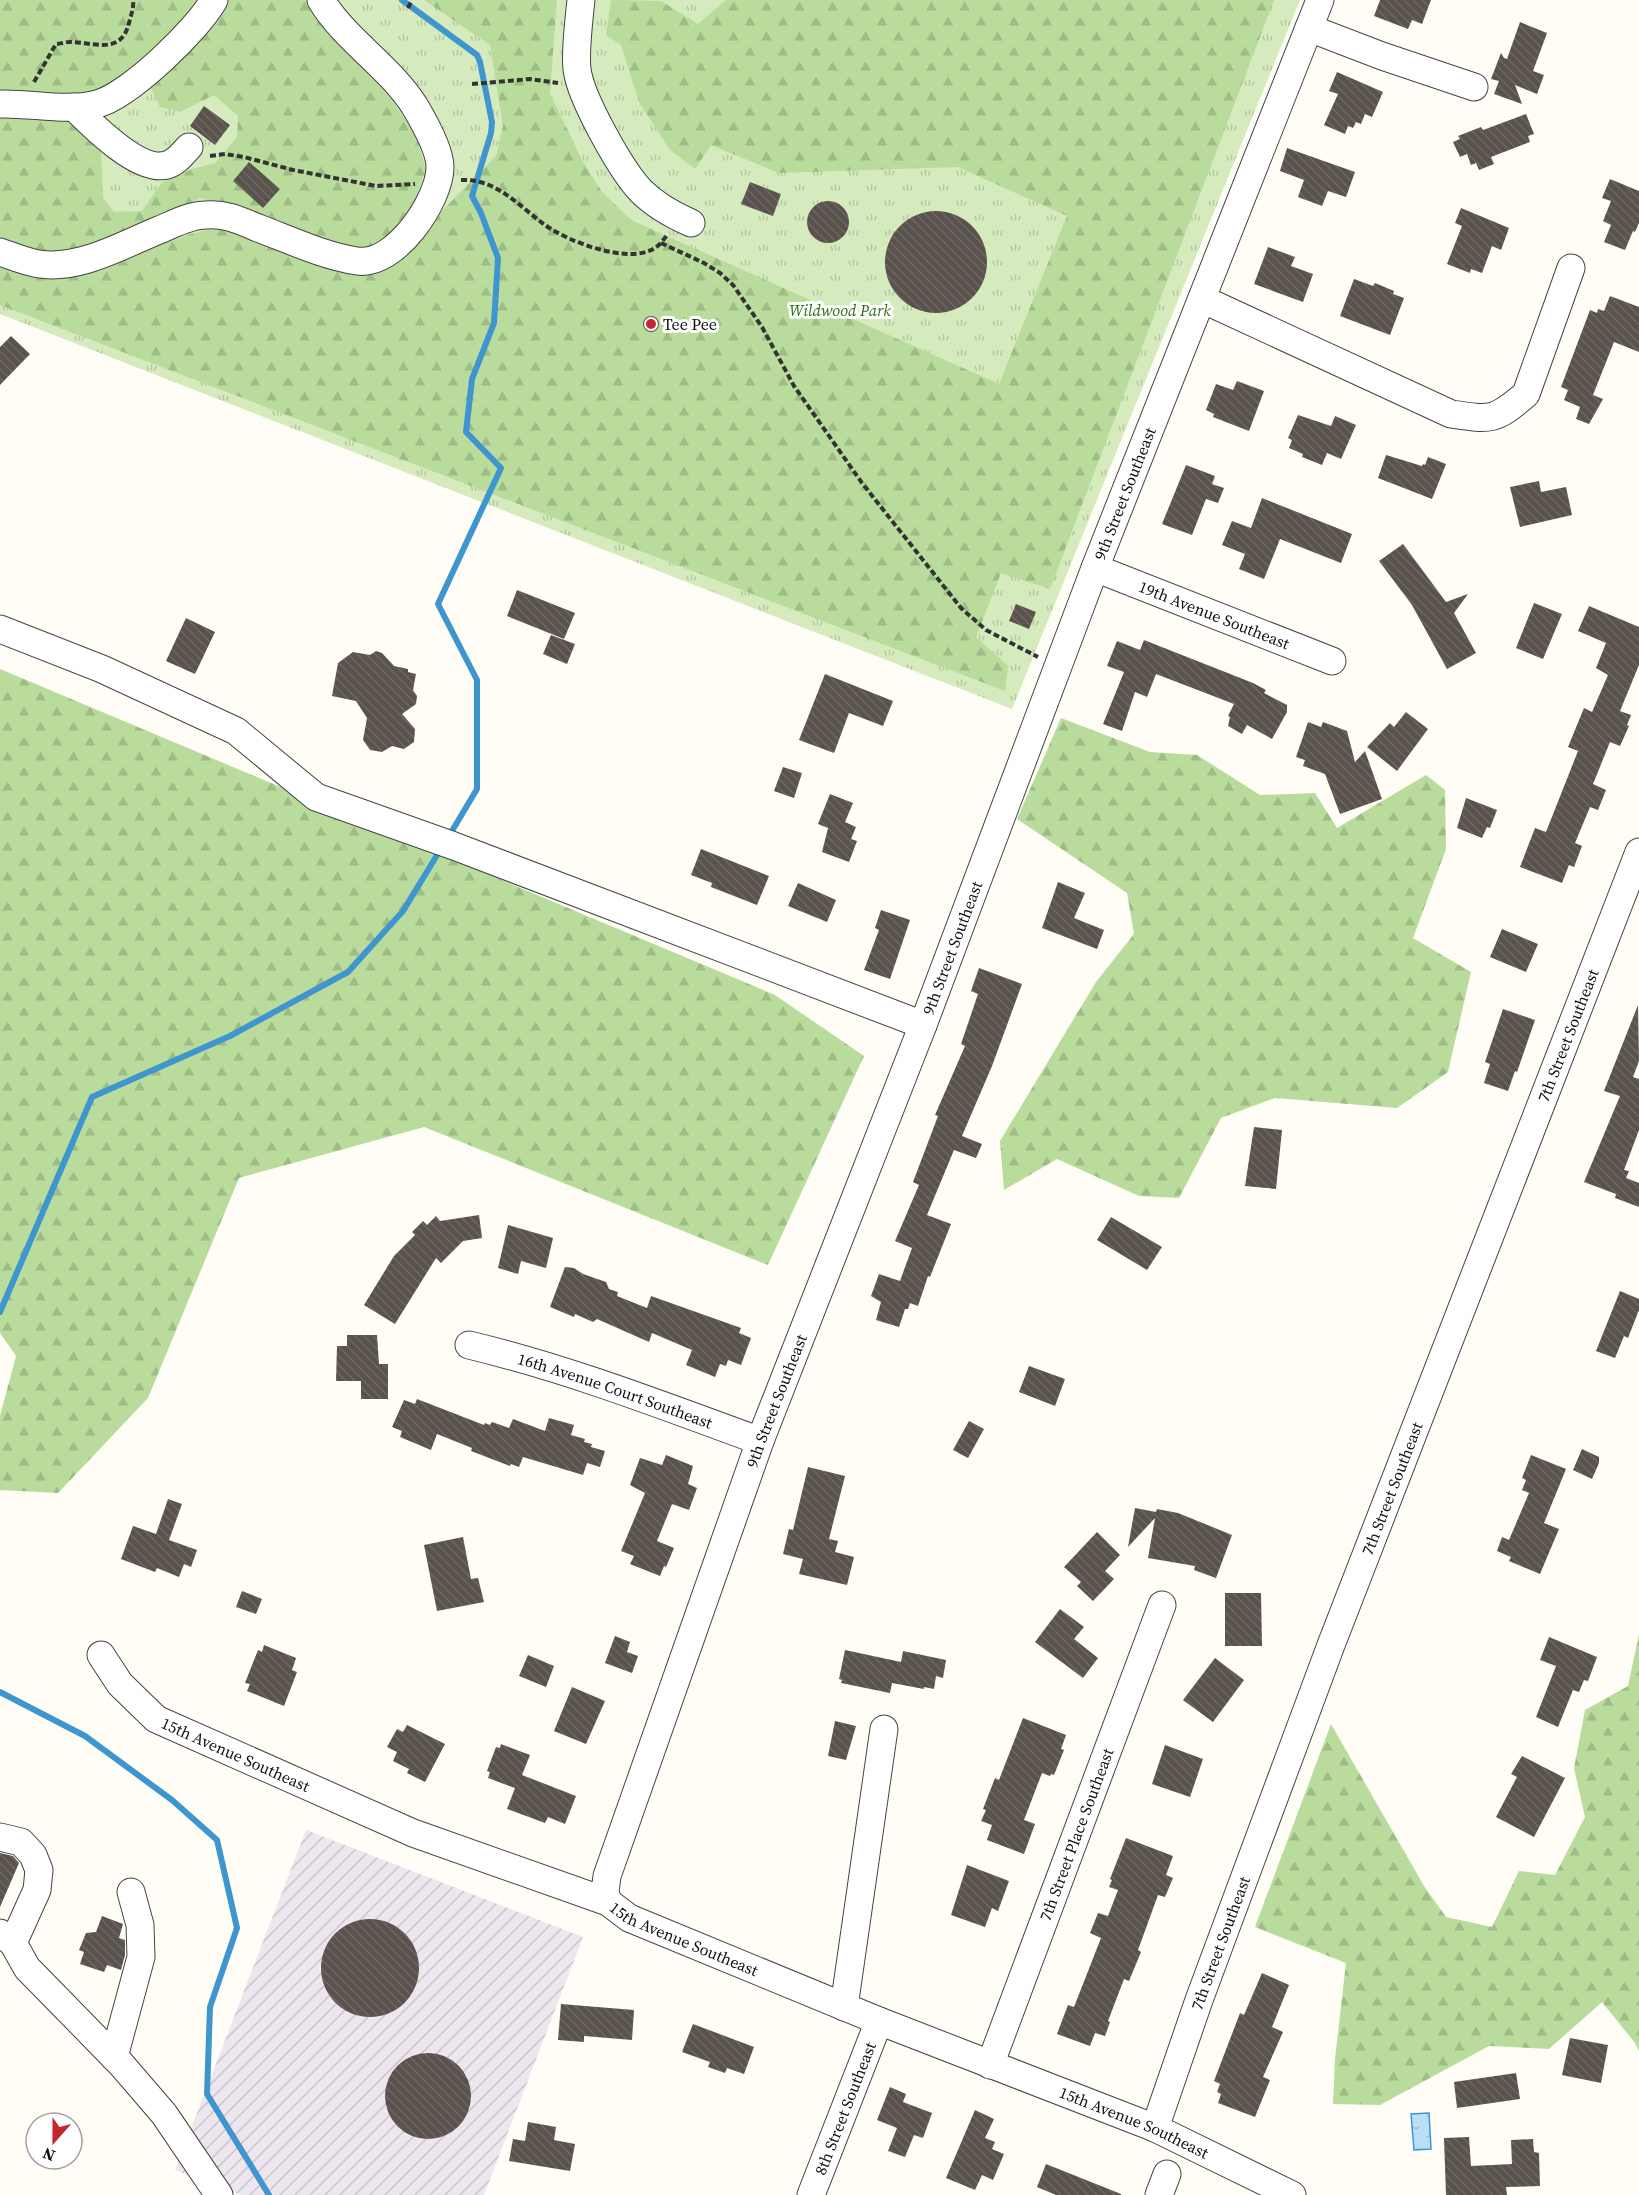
<svg xmlns="http://www.w3.org/2000/svg" width="1639" height="2195" font-family="'Source Serif 4',serif">
<style>
.industrial{fill:url(#industrial-furrows)}
.grass{fill:url(#grass-tufts)}
.forest{fill:url(#forest-firs)}
.water{fill:url(#water-ripples);stroke:#3f96cf;stroke-width:1.5}
.lines{fill:none;stroke-linecap:round;stroke-linejoin:round}
.stream{stroke:#3f96cf;stroke-width:6}
.building{fill:url(#building-back-hatch)}
.minor-casing{stroke:#444;stroke-width:29}
.path{stroke:#333;stroke-width:4;stroke-dasharray:6 3;stroke-linecap:butt}
.minor{stroke:#fff;stroke-width:27}
.poi-dot{fill:#c4262e;stroke:#fff;stroke-width:2}
.labels{text-anchor:middle;stroke-width:6;stroke-linejoin:round;paint-order:stroke}
.park-label{font-size:16px;font-style:italic;fill:#2f6b1f;stroke:#fff}
.poi-label{font-size:16px;fill:#111;stroke:#fff;text-anchor:start}
.street-label{font-size:16px;fill:#111;stroke:#fff}
</style>
<defs>
<pattern id="industrial-furrows" width="10" height="10" patternUnits="userSpaceOnUse" patternTransform="scale(1.5)"><rect width="10" height="10" fill="#eee6ef"/><path d="M-1 1l2-2M0 10L10 0M9 11l2-2" fill="none" stroke="#cbc4cc"/></pattern>
<pattern id="grass-tufts" width="24" height="20" patternUnits="userSpaceOnUse" patternTransform="scale(1.5)"><rect width="24" height="20" fill="#d5ebbd"/><path d="M3 7l-1-3M5 7V3M7 7l1-3M15 17l-1-3M17 17v-4M19 17l1-3" fill="none" stroke="#b6c8a1"/></pattern>
<pattern id="forest-firs" width="22" height="20" patternUnits="userSpaceOnUse" patternTransform="scale(1.5)"><rect width="22" height="20" fill="#b9dc9c"/><path d="M5 1l3.5 6h-7zM16 11l3.5 6h-7z" fill="#9ebc85"/></pattern>
<pattern id="water-ripples" width="26" height="14" patternUnits="userSpaceOnUse" patternTransform="scale(1.5)"><rect width="26" height="14" fill="#b9e0f7"/><path d="M2 4q2-2 4 0t4 0M15 11q2-2 4 0t4 0" fill="none" stroke="#9ebfd3"/></pattern>
<pattern id="building-back-hatch" width="6" height="6" patternUnits="userSpaceOnUse" patternTransform="scale(1.5)"><rect width="6" height="6" fill="#5a524d"/><path d="M-1 5l2 2M0 0l6 6M5-1l2 2" fill="none" stroke="#6d6662"/></pattern>
</defs>
<rect width="100%" height="100%" fill="#fffdf5"/>
<path class="industrial" d="M306,1830L583,1937L484,2195H241L175,2170Z"/>
<path class="grass" d="M0,0H1300L1012,709L0,314Z"/>
<path class="forest" d="M0,0H200L191,15L123,80L96,92L60,96L0,91Z
M225,0H306L392,100L416,136L426,169L411,211L393,231L370,246L351,248L230,204L200,198L167,216L87,251L47,255L0,240V111L64,118L82,129L101,152L103,198L114,212L142,211L162,182L192,169L215,163L237,137L238,116L214,95L180,112L160,107L150,86Z
M424,0H557L550,93L583,162L602,192L631,220L999,384L1067,216L958,167L779,173L711,145L695,169L670,150L639,102L621,45L606,35L611,0L661,1L698,24L726,0H1274L1050,589L1001,573L976,637L1008,666L1005,691L0,305V262L142,251L194,233L222,227L358,270L434,219L496,156L503,126L490,45Z
M0,669L775,995L864,1056L768,1265L424,1127L239,1178L148,1398L58,1493L0,1490V1416L16,1356L0,1333Z
M1061,718L1150,752L1197,755L1260,795L1315,793L1337,828L1426,775L1445,790L1446,849L1413,938L1471,972L1448,1072L1397,1108L1275,1098L1221,1118L1179,1198L1139,1196L1057,1159L1004,1190L1000,1141L1096,982L1134,934L1127,893L1017,819Z
M1639,1634V2051L1635,2043L1602,2002L1549,2049L1489,2046L1380,2105L1333,2104L1335,2059L1346,1963L1255,1927L1331,1724L1424,1886L1446,1917L1492,1927L1519,1871L1555,1875L1585,1817L1574,1768L1585,1710L1628,1686Z"/>
<path class="water" d="M1429,2113L1431,2149L1414,2150L1411,2114Z"/>
<g class="lines">
<path class="stream" d="M402,0L477,55L480,62L492,122L491,133L472,196L481,213L498,258L494,323L472,379L466,432L501,468L438,604L477,680V789L449,836
M0,1312L92,1097L230,1036L348,972L403,911L442,847
M0,1692L85,1736L172,1800L217,1840L237,1928L210,2007L207,2094L269,2195"/>
</g>
<path class="building" d="M1380,0H1431L1422,24L1412,20L1408,29L1374,16Z
M1520,22L1547,33L1533,71L1544,75L1537,94L1515,85L1522,104L1494,94L1499,81L1491,79L1501,53L1504,58L1507,59Z
M1337,72L1383,92L1372,117L1365,114L1361,124L1356,122L1353,128L1348,126L1345,134L1324,125L1338,94L1329,91Z
M204,106L230,125L215,145L190,126Z
M1526,114L1534,134L1528,136L1530,142L1491,157L1494,164L1479,170L1476,163L1471,165L1467,154L1460,157L1453,142L1460,139L1458,136L1481,127L1483,130Z
M1287,148L1355,172L1346,197L1328,191L1322,206L1298,197L1304,180L1280,171Z
M249,162L280,189L263,208L233,181Z
M1610,179L1639,191V223L1635,232L1633,231L1625,250L1604,242L1611,225L1603,221L1611,201L1602,198Z
M750,182L781,194L773,216L741,204Z
M807 222a21 21 0 1 1 42 0a21 21 0 1 1-42 0Z
M1461,208L1509,228L1501,250L1492,246L1482,273L1471,269L1470,273L1447,264L1462,226L1455,223Z
M885 262a51 51 0 1 1 102 0a51 51 0 1 1-102 0Z
M1268,247L1295,257L1291,266L1313,274L1303,302L1254,284Z
M1354,279L1373,286L1375,283L1394,291L1393,294L1404,298L1390,335L1340,316Z
M1610,296L1639,307V352L1614,342L1593,395L1603,399L1589,424L1576,419L1580,407L1564,400L1568,390L1561,387L1590,310L1597,313L1598,309L1604,311Z
M643 324a8 8 0 1 1 16 0a8 8 0 1 1-16 0Z
M11,336L30,354L0,385V347Z
M1237,381L1264,391L1249,431L1213,417L1214,414L1206,410L1216,384L1233,390Z
M1298,415L1331,426L1335,416L1356,425L1341,459L1327,453L1322,465L1302,457L1303,454L1289,448L1292,440L1288,438Z
M1386,455L1422,466L1423,464L1425,465L1428,457L1446,464L1432,499L1378,478Z
M1186,465L1215,476L1212,484L1224,488L1218,503L1206,499L1192,535L1162,524Z
M1539,481L1541,492L1566,487L1572,515L1520,527L1510,487Z
M1262,498L1352,534L1341,563L1280,539L1264,579L1239,569L1245,554L1222,545L1232,521L1251,528Z
M1403,544L1446,602L1468,594L1454,613L1476,653L1447,669L1412,605L1379,561Z
M517,590L575,613L564,639L507,616Z
M1534,603L1562,614L1543,659L1516,648Z
M1016,604L1036,612L1029,629L1009,621Z
M1589,606L1639,627V665L1620,711L1631,715L1627,725L1629,726L1620,746L1610,742L1593,784L1606,790L1598,810L1590,807L1575,843L1582,846L1574,867L1569,865L1562,883L1520,867L1535,828L1546,832L1578,751L1568,747L1584,708L1592,712L1608,675L1596,668L1606,643L1578,631Z
M186,618L215,632L195,674L166,661Z
M551,635L575,644L567,664L543,654Z
M1144,640L1253,683L1266,690L1264,693L1287,705V712L1272,739L1247,725L1242,734L1228,726L1230,717L1228,716L1234,704L1156,674L1147,697L1135,692L1122,731L1103,724L1124,672L1107,666L1117,641L1140,650Z
M376,651L382,653L394,666L408,669V672L416,674L413,690L417,696L416,704L402,714L415,729L414,742L404,749L392,746L382,752L370,750L363,740L367,718L356,701L332,696L338,663L353,652L370,655Z
M825,674L893,701L883,726L849,713L834,753L799,740Z
M1406,712L1428,729L1397,771L1367,747L1390,723L1394,727Z
M1308,722L1321,727L1323,722L1347,731L1355,762L1365,751L1382,799L1340,814L1325,774L1303,766L1305,760L1296,757Z
M783,767L802,773L794,798L774,791Z
M830,794L853,803L845,822L856,827L851,839L857,841L849,862L822,852L828,828L818,824Z
M1466,798L1497,810L1490,828L1487,827L1482,838L1457,828Z
M701,849L769,876L757,905L711,887L712,883L691,875Z
M1058,882L1085,893L1074,918L1104,930L1097,949L1042,928Z
M798,883L836,900L827,922L788,906Z
M881,910L910,920L890,979L864,970L879,930L875,928Z
M1502,929L1538,944L1526,972L1490,957Z
M979,968L1022,984L992,1066L962,1136L982,1144L976,1158L954,1150L927,1215L951,1224L930,1277L928,1276L918,1306L910,1303L908,1309H905L899,1327L876,1320L881,1302L871,1296L879,1274L900,1281L912,1248L895,1241L919,1185L913,1182L938,1116L935,1115L965,1046L961,1044L978,994L971,991Z
M1638,1005L1639,1061L1633,1077L1639,1079V1130L1624,1170L1629,1171L1626,1178L1639,1183V1207L1615,1198L1616,1194L1584,1182L1620,1096L1604,1091Z
M1503,1009L1535,1020L1517,1072L1515,1071L1508,1091L1484,1083L1490,1064L1485,1062Z
M1254,1127L1282,1130L1276,1189L1245,1186Z
M479,1215L482,1238L463,1241L441,1263L436,1258L395,1324L364,1305L394,1256L415,1235L412,1232L423,1221L427,1225L436,1216L440,1221Z
M1111,1217L1162,1247L1147,1270L1097,1240Z
M508,1225L553,1238L546,1268L521,1261L518,1274L498,1268Z
M565,1267L574,1268L583,1274L606,1282L609,1289L618,1292L617,1296L647,1308L651,1296L741,1328L739,1333L751,1338L741,1365L728,1360L726,1366L720,1364L715,1377L686,1365L692,1350L652,1333L649,1342L597,1319L593,1322L575,1314L574,1317L550,1307Z
M1620,1291L1639,1299V1310L1628,1338L1624,1336L1615,1358L1596,1351Z
M347,1335H377L379,1364H388V1399H361V1381H336L337,1346H347Z
M1029,1366L1065,1379L1055,1406L1019,1392Z
M417,1399L484,1425L485,1423L490,1425L492,1422L509,1428L513,1419L545,1431L549,1418L574,1425L571,1435L585,1439L584,1442L592,1444L591,1447L605,1451L600,1467L587,1463L583,1475L523,1457L519,1467L511,1464L510,1466L471,1451L472,1448L437,1434L431,1450L400,1437L402,1431L392,1427L404,1400L415,1404Z
M969,1421L984,1429L968,1458L953,1450Z
M1582,1449L1599,1457V1463L1592,1479L1573,1470Z
M666,1455L693,1466L688,1484L697,1488L689,1510L672,1504L657,1541L674,1548L666,1567L664,1566L660,1576L630,1564L634,1556L621,1551L645,1493L630,1485L640,1458L662,1465Z
M1531,1455L1566,1469L1544,1523L1559,1529L1540,1574L1509,1561L1511,1557L1497,1551L1502,1537L1509,1540L1529,1493L1522,1490L1526,1480L1522,1478Z
M808,1467L845,1476L829,1539L838,1541L835,1552L854,1557L847,1585L799,1574L803,1559L783,1554L789,1529L793,1530Z
M168,1499L182,1504L169,1540L197,1550L191,1567L184,1564L179,1577L157,1568L155,1572L121,1559L133,1526L156,1534Z
M1135,1508L1156,1512L1157,1509L1178,1513L1232,1535L1216,1578L1194,1570L1195,1566L1148,1558L1155,1518L1128,1547Z
M1097,1532L1120,1555L1105,1571L1114,1579L1093,1601L1077,1586L1081,1582L1064,1567Z
M463,1537L471,1579L478,1578L484,1602L437,1611L424,1545Z
M242,1591L262,1599L256,1614L236,1607Z
M1225,1593H1261L1262,1646H1225Z
M1060,1609L1084,1627L1074,1639L1098,1658L1083,1678L1035,1642Z
M615,1636L630,1642L627,1652L638,1656L632,1673L605,1663Z
M1549,1637L1597,1657L1588,1681L1584,1680L1579,1692L1573,1690L1558,1727L1536,1717L1556,1666L1540,1660Z
M264,1645L296,1658L292,1670L297,1672L284,1706L247,1691L250,1684L245,1683L258,1650L262,1652Z
M845,1650L901,1662L903,1651L946,1660L943,1678L936,1676L934,1689L924,1687V1689L892,1683L890,1693L841,1683L842,1680L839,1679Z
M528,1655L554,1666L546,1687L519,1676Z
M1215,1658L1244,1680L1213,1722L1183,1700Z
M572,1687L605,1701L586,1744L554,1731Z
M1023,1718L1066,1735L1061,1749L1064,1750L1054,1775L1051,1774L1050,1776L1042,1773L1024,1820L1035,1824L1024,1854L987,1840L992,1825L981,1821L986,1810L983,1809L995,1778L999,1780Z
M835,1721L856,1726L846,1760L828,1756Z
M407,1725L445,1744L425,1782L407,1773L409,1769L393,1761L397,1752L387,1747L397,1729L403,1732Z
M501,1744L530,1755L522,1775L576,1796L565,1824L548,1817L545,1823L507,1809L515,1788L488,1778L490,1772L487,1771L496,1747L500,1748Z
M1165,1745L1203,1759L1190,1797L1152,1784Z
M1522,1756L1565,1778L1534,1837L1496,1817L1517,1777L1511,1774Z
M1126,1838L1173,1856L1166,1875L1173,1878L1165,1897L1158,1895L1138,1950L1141,1952L1129,1981L1124,1979L1108,2021L1110,2022L1105,2036L1095,2033L1090,2046L1057,2034L1068,2005L1074,2007L1101,1938L1090,1933L1098,1913L1108,1916L1118,1890L1109,1887L1112,1880L1110,1879Z
M0,1853L13,1856L19,1863L0,1907Z
M967,1865L1009,1881L998,1911L992,1908L985,1927L951,1915Z
M102,1916L123,1924L119,1938L125,1940V1955L121,1970L107,1965L104,1972L80,1964L84,1952L79,1950L86,1933L96,1932Z
M321 1968a49 49 0 1 1 98 0a49 49 0 1 1-98 0Z
M1262,1973L1289,1985L1272,2027L1283,2032L1263,2077L1270,2080L1255,2117L1218,2103L1221,2094L1217,2092L1220,2084L1214,2081L1240,2013L1244,2015Z
M561,2004L634,2010L632,2040L584,2036V2042L558,2040Z
M693,2024L754,2047L744,2074L727,2068L725,2073L708,2067L710,2062L682,2052Z
M1570,2038L1608,2045L1601,2083L1562,2075Z
M385 2096a43 43 0 1 1 86 0a43 43 0 1 1-86 0Z
M1516,2073L1520,2099L1457,2108L1454,2082Z
M890,2087L906,2094L903,2102L932,2113L923,2138L914,2135L905,2157L888,2151L897,2128L877,2120Z
M975,2110L994,2119L985,2138L995,2142L992,2149L1004,2154L993,2180L982,2175L975,2190L946,2178Z
M528,2122L556,2127L554,2140L575,2144L570,2171L509,2161L513,2139L525,2141Z
M1469,2137L1471,2166L1512,2164L1511,2140L1533,2139L1534,2152L1539,2153L1540,2186L1506,2187L1507,2195H1446L1444,2138Z
M1046,2164L1121,2194V2195H1056L1037,2187Z"/>
<g class="lines">
<g class="minor-casing">
<g id="minor">
<path d="M581,0C579,18 575,52 577,69C580,97 621,170 641,191C654,204 675,216 691,223"/>
<path d="M1309,28L1382,56L1474,87"/>
<path d="M0,104C33,103 65,112 97,104C129,96 198,29 214,0"/>
<path d="M74,107C92,125 139,173 167,165C177,162 182,154 189,147"/>
<path d="M0,252C12,256 26,262 39,264C80,270 122,245 159,230C174,224 190,215 206,215C225,213 241,221 258,228C290,240 324,256 357,261C395,267 440,200 440,167C440,150 423,120 414,105C388,65 345,40 321,0"/>
<path d="M1202,299L1451,414C1491,420 1495,421 1526,394L1571,268"/>
<path id="s1" d="M1095,568L1332,661"/>
<path d="M0,629L102,669L236,731L316,797L454,846L923,1025"/>
<path id="s2" d="M469,1345C569,1369 664,1406 760,1441"/>
<path id="s3" d="M101,1655L120,1684L156,1719L413,1833L608,1902L629,1918L879,2021L1155,2128L1292,2195"/>
<path d="M0,1837L21,1842L33,1855L39,1870L37,1890L13,1943"/>
<path id="s4" d="M608,1902L605,1892L607,1876L760,1441L923,1025L1095,568L1320,0"/>
<path d="M0,1933L13,1943L27,1968L121,2064L164,2114L219,2195"/>
<path d="M844,2007L884,1729"/>
<path d="M114,2057L141,1957L140,1925L131,1892"/>
<path id="s5" d="M990,2065L1162,1605"/>
<path id="s6" d="M1155,2128L1199,2000L1331,1645L1639,852"/>
<path id="s7" d="M811,2195L879,2021"/>
<path d="M1159,2195L1167,2174"/>
</g>
</g>
<path class="path" d="M408,8L412,0
M34,82L56,44C60,44 65,42 70,42C93,42 121,56 129,23C131,15 134,8 133,0
M472,84L530,79L558,83
M210,156L225,154L244,157L293,170L376,186L415,184
M461,180C496,178 520,207 545,225C569,242 628,265 655,248C660,245 664,239 667,235
M661,243L704,263L720,273L733,285L762,327L794,386L862,483L961,608L986,630L1038,657"/>
<use href="#minor" class="minor"/>
</g>
<circle class="poi-dot" cx="651" cy="324" r="6"/>
<g class="labels">
<g class="park-label">
<text x="840" y="316">Wildwood Park</text>
</g>
<g class="poi-label">
<text x="663" y="330">Tee Pee</text>
</g>
<g class="street-label">
<text dy="6" stroke="none"><textPath href="#s4" startOffset="1503">9th Street Southeast</textPath></text>
<text dy="6" stroke="none"><textPath href="#s1" startOffset="128">19th Avenue Southeast</textPath></text>
<text dy="6" stroke="none"><textPath href="#s4" startOffset="1017">9th Street Southeast</textPath></text>
<text dy="6" stroke="none"><textPath href="#s6" startOffset="1168">7th Street Southeast</textPath></text>
<text dy="6" stroke="none"><textPath href="#s2" startOffset="153">16th Avenue Court Southeast</textPath></text>
<text dy="6" stroke="none"><textPath href="#s4" startOffset="531">9th Street Southeast</textPath></text>
<text dy="6" stroke="none"><textPath href="#s6" startOffset="682">7th Street Southeast</textPath></text>
<text dy="6" stroke="none"><textPath href="#s3" startOffset="172">15th Avenue Southeast</textPath></text>
<text dy="6" stroke="none"><textPath href="#s5" startOffset="246">7th Street Place Southeast</textPath></text>
<text dy="6" stroke="none"><textPath href="#s3" startOffset="658">15th Avenue Southeast</textPath></text>
<text dy="6" stroke="none"><textPath href="#s6" startOffset="196">7th Street Southeast</textPath></text>
<text dy="6" stroke="none"><textPath href="#s7" startOffset="93">8th Street Southeast</textPath></text>
<text dy="6" stroke="none"><textPath href="#s3" startOffset="1144">15th Avenue Southeast</textPath></text>
</g>
</g>
<g transform="translate(54 2141) rotate(201)"><circle r="28" fill="#ffffff" stroke="#a0a0a0" stroke-width="1.5"/>
<path d="M0-4.5L10 22L0 15L-10 22Z" fill="#c4262e"/>
<text y="-9" font-size="16" font-weight="bold" text-anchor="middle" fill="#111111">N</text>
</g>
</svg>
